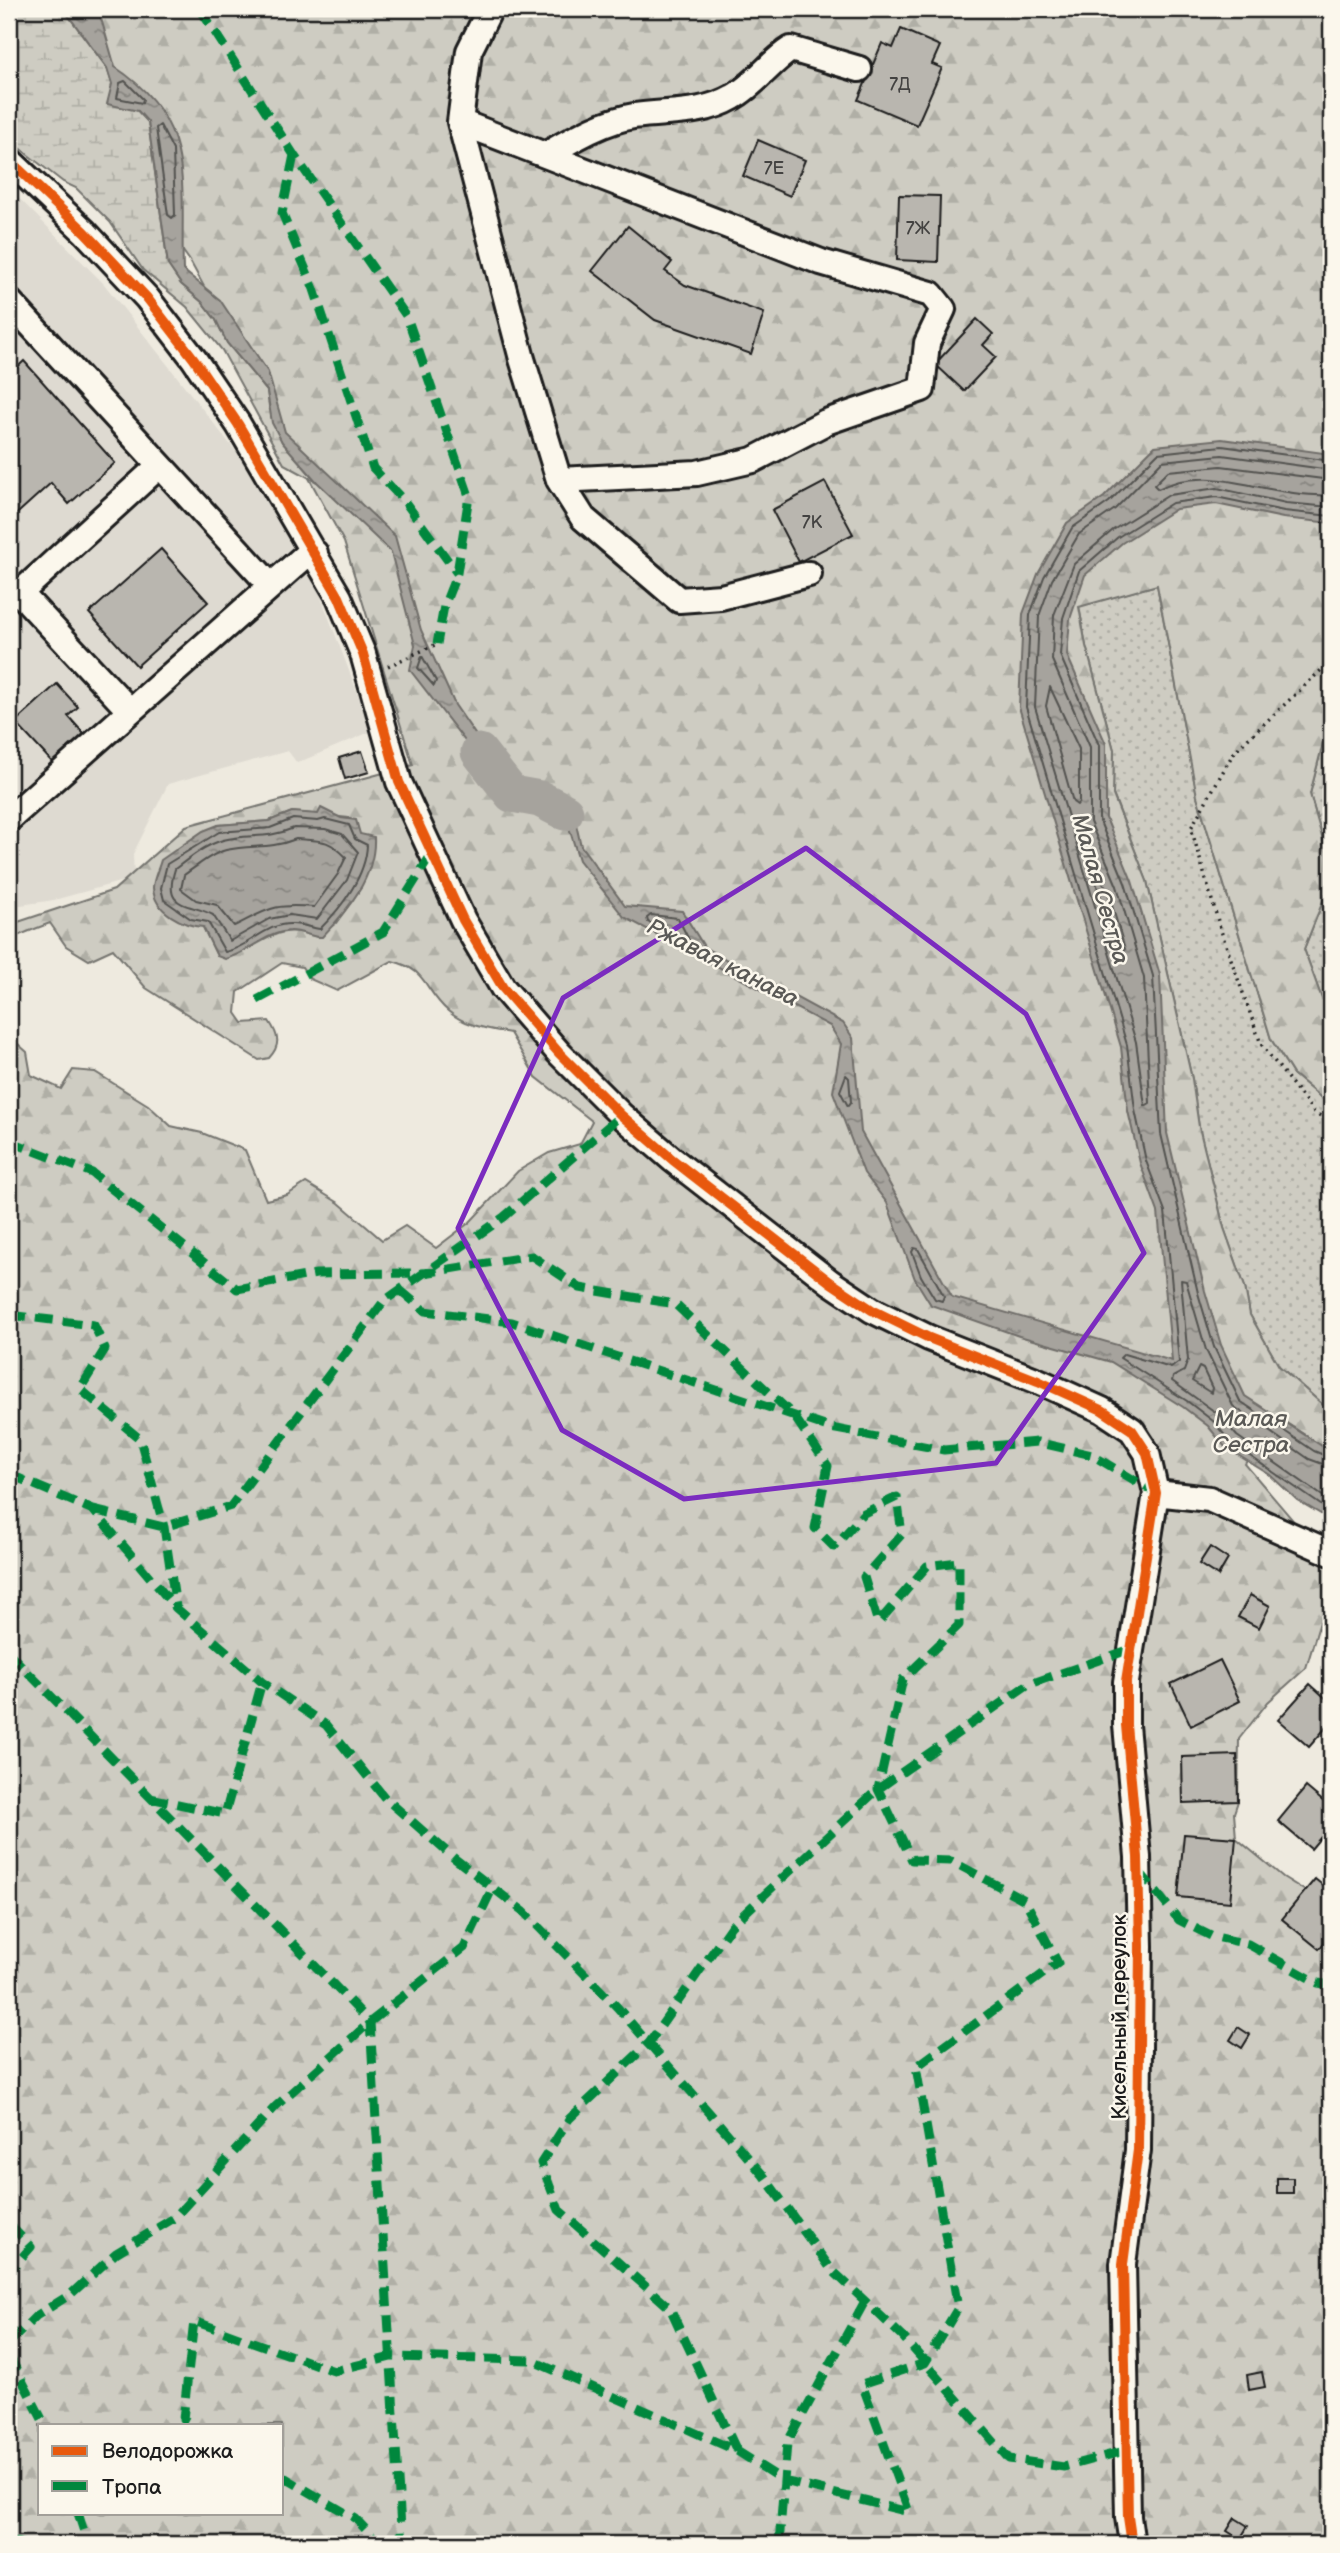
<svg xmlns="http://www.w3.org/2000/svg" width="1340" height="2553" font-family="'Balsamiq Sans',sans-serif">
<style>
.built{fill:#dedad1}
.grass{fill:url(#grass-dots);stroke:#75746f;stroke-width:2}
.forest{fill:url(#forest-firs);stroke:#75746f;stroke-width:2;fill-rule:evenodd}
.wetland{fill:url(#wetland-marsh);stroke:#75746f;stroke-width:2}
.water{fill:url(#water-ripples);stroke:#6f6d69;stroke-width:2}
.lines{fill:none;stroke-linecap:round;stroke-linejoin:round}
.shore{stroke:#535250;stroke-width:2}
.river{stroke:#a6a39d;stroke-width:37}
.building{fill:#b9b6af;stroke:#1c1c1c;stroke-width:2}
.minor-casing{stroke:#1c1c1c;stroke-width:30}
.path{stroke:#1c1c1c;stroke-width:3.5;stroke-dasharray:2 5;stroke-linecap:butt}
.minor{stroke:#fbf7ec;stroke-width:24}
.quiet{stroke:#00873e;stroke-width:9;stroke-dasharray:18 9;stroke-linecap:butt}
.cycleway-casing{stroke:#fbf7ec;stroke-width:15}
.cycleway{stroke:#e8590c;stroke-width:10}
.marked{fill:none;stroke:#7b2cbf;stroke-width:5;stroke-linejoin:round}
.labels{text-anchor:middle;stroke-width:5;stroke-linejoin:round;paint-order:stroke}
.number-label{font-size:18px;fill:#434241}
.street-label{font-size:21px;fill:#1c1c1c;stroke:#fbf7ec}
.water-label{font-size:23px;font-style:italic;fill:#5a5956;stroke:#fbf7ec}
</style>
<defs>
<pattern id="grass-dots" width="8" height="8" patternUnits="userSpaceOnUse" patternTransform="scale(1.75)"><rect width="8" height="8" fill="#ceccc2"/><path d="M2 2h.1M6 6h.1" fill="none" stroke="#b0afa6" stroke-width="1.8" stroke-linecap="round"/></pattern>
<pattern id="forest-firs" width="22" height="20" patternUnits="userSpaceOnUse" patternTransform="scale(1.75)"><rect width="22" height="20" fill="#ceccc2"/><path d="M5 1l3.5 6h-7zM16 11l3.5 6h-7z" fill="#b0afa6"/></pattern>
<pattern id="wetland-marsh" width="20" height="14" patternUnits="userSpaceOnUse" patternTransform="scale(1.75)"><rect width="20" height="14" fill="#ceccc2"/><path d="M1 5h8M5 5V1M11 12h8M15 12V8" fill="none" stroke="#b0afa6"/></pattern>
<pattern id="water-ripples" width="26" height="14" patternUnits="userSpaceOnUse" patternTransform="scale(1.75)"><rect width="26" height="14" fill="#a6a39d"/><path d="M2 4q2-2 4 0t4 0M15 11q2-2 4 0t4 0" fill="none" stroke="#86847f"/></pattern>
</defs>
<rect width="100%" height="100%" fill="#eeeadf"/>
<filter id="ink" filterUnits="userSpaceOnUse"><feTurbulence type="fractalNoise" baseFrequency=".0143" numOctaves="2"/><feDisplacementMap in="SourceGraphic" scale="14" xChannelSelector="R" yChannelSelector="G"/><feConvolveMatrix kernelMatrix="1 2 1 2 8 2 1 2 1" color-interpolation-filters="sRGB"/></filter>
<g filter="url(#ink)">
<path class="built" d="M9,188L104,284L293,524L372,731L297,763L288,751L168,784L133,854L134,878L54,900L14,906L9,905Z"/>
<path class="grass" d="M1157,585L1197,796L1271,1039L1293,1074L1331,1106V1412L1279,1366L1250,1315L1245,1287L1224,1228L1199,1127L1192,1079L1147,881L1113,794L1114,750L1086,646L1079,606Z
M1331,738V1006L1322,999L1304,949L1326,893L1327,855L1310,794L1323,743Z"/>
<path class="forest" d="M39,9H1331V738L1323,743L1310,794L1327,855L1326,893L1304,949L1322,999L1331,1006V1106L1293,1074L1271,1039L1197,796L1157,585L1079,607L1086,646L1114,750L1113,795L1147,881L1192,1079L1199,1127L1224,1228L1245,1287L1250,1315L1279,1366L1331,1412V1452L1275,1416L1245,1464L1331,1565V1621L1320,1622L1306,1668L1268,1702L1239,1739L1238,1801L1234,1813L1236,1838L1283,1877L1331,1907V2544H9V1036L27,1052L31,1075L61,1089L73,1070L95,1072L148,1105L171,1126L202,1133L245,1150L266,1200L287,1195L306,1183L339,1203L382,1240L405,1226L436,1248L470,1222L518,1171L549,1153L580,1144L592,1121L536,1077L510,1033C488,1029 465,1026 448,1011C424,990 427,969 392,961L337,991L310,979L302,967L282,963L238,992L236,1013L243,1023L269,1021C279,1036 281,1045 269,1058L259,1060L146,988L113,949L89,960L66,946L50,923L17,936L9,935V925L114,890L186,826L413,765L344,542L190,261L113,152ZM292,812L349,818L360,834L361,888L336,923L317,937C269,917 260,957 217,956L203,927L218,825L269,821ZM40,2425H282V2513H40Z"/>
<path class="wetland" d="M9,9H67L68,15L107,68L112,84L148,122L168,265L181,284L202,302L216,320L227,343L267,391L269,406L282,442L317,482L284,464L222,350L187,307L143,270L110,222L76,188L63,182L9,140Z"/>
<path class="water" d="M67,9H95L100,15L115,67C198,122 180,183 183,270L220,300L268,372L285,432L395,536L421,630L455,705L512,788L573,811L581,846L625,906L682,911L705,948L843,1023L853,1038L861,1132L952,1297L1172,1361L1158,1212L1140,1163L1128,1111L1121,1047L1019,707L1023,614L1038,574L1067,523L1104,497L1155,446L1222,439L1331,454V523L1283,518L1216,504L1176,509L1122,543L1085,575L1070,619L1067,655L1106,744V818L1132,881L1160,975L1167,1133L1205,1291L1221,1345L1245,1396L1331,1452V1520L1297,1500L1270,1475L1225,1447L1208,1426L1183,1407L1111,1362L1019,1336L931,1305L915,1279L887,1203L864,1173L833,1092L841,1044L830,1026L624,917L579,860L567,821L499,785L410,670L415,645L391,552L317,482L282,442L272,423L267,391L227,343L216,320L202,302L181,284L168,265L148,122L138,111L107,104L112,84L107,68L68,15Z
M321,808L341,818L356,820L360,834L374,837C376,876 348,910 322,937C311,938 301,930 290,931C265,932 249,953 225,959L217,956L203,927C184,926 154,912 153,888C153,879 159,868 161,860L203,831L218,825L269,821L292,812L318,814Z"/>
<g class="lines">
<path class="shore" d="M125,81L143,99L142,103L117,98L120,83Z
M160,125L173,150L175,215L172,218L168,215L156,128Z
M1331,461L1222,446L1158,453L1109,502L1072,528L1044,577L1030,615L1026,707L1127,1045L1135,1110L1146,1161L1165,1211L1179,1362L1171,1368L1124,1354L1120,1358L1187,1401L1213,1421L1231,1443L1331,1512
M1331,470L1222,455L1162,461L1115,509L1079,534L1052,580L1039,616L1035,707L1136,1042L1145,1106L1150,1103L1144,978L1117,886L1090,822V747L1052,660L1054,615L1074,564L1113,530L1169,495L1217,488L1286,503L1331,507
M1331,480L1221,466L1168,471L1154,485L1158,489C1200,467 1244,486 1287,492C1302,495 1317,495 1331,496
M1331,516L1284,511L1216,497L1172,503L1118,537L1079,571L1063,618L1060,655L1099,745V819L1125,883L1153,976L1161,1134L1198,1293L1214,1347L1240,1401L1314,1451L1331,1458
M422,656L436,681L434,686L418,668Z
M1050,687L1079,749V802L1077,805L1073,802L1046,706Z
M293,819L318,821L325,819L349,825L355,839L367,845C366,876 341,908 320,929C311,928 302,924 292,924C265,923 250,947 225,952L208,922L191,919L164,900L161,888L167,864L219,832L270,828Z
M294,828L325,829L342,834L358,852L347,880L317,919L290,915L269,919L230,941L213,915C189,902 162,911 175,869C189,858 205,845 223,840C250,833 265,840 294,828Z
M296,839C321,841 327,838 346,857L338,874L314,907C273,903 269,909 234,926L217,905L196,900L181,889L184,875C197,866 211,854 226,850C253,844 268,850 296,839Z
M1099,878L1107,889L1125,949L1122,953L1118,951L1096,882Z
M651,915L678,918L689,940L685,941L648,922L647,918Z
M846,1075L849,1078L851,1102L848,1106L840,1091Z
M914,1248L918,1249L944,1296L942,1301L935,1299L921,1276L912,1252Z
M1199,1367L1203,1369L1212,1388L1211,1393L1192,1381Z
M1331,1467L1309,1459L1233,1406L1206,1350L1186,1281L1181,1280L1188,1360L1184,1371L1173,1377L1172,1381L1218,1414L1237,1436L1331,1502"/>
<path class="river" d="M479,752L512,794L540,799L565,812"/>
</g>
<path class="building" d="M901,29L940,46L932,64L942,68L917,125L858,100L882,43L893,48Z
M758,140L805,160L790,196L743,176Z
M899,195L940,196L938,262L897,260Z
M628,226L672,262L665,271L685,285L764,313L751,354L655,320L592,271Z
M977,319L993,334L983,345L996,357L964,391L935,364Z
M24,361L115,463L69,504L51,483L9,521V375Z
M825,482L853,534L799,562L772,510Z
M161,549L208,602L137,666L89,613Z
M57,684L78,707L68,716L85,735L53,763L15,722Z
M362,751L369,772L345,779L339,758Z
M1210,1547L1228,1559L1218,1576L1199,1564Z
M1250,1595L1270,1606L1259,1628L1238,1617Z
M1220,1660L1240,1701L1191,1726L1171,1684Z
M1310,1684L1331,1703V1722L1309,1747L1278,1720Z
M1237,1755L1238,1801L1183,1803L1182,1757Z
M1306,1787L1331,1808V1825L1311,1849L1278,1821Z
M1184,1834L1236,1838L1230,1902L1178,1897Z
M1315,1879L1331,1892V1934L1319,1949L1282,1919Z
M1238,2027L1250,2035L1242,2048L1230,2040Z
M1277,2178H1293V2193H1277Z
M1262,2372L1265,2387L1249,2390L1247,2375Z
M1235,2518L1248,2526L1240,2539L1227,2531Z"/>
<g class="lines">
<g class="minor-casing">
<path id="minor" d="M490,9L469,51L460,122L522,359L559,480L583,518L679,600L721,597L809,574
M460,122L821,262L931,294L943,309L927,343L922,389L826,422L753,460L697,473L559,480
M545,155C572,140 603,121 634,116C668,111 702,115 733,97C755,85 770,62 791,49L859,69
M9,160L85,232L147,298L194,359L238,424L339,597L363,654L399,782L463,920L503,988L559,1053L621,1115L673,1160L830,1282L872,1310L929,1338L1038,1381L1102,1410L1132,1430L1147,1453L1156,1493L1126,1682V1725L1138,1857L1140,1946L1138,2150L1123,2264L1128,2517L1132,2544
M9,301L271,586
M20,593L130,711
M9,595L20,593L159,466
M9,819L271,586L305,556L315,553
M1156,1493L1209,1499L1331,1553"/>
</g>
<path class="path" d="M1331,661L1234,752L1191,828L1220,928L1261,1044L1313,1111L1331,1123
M388,666L437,644"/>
<use href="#minor" class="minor"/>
<path class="quiet" d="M200,9L294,155L407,317L469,496L457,573L444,606L437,644
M294,155L282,213L314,289L373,468L405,502L457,573
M257,1000L383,932L431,855
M9,1061L12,1058
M9,1141L92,1173L237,1289L316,1274L424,1273L532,1256L580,1288L675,1304L794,1416L828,1466L815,1528L834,1547L864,1513L897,1497L902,1534L864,1577L878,1623L927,1566L959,1562V1625L903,1679L878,1789L912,1860L951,1861L1025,1900L1058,1963L916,2067L958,2308L925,2363L862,2384L909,2512L784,2481L737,2451L531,2360L391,2357L334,2371L194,2321L183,2419L194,2425
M400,1290L425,1311L512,1322L831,1428L944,1450L1037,1442L1092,1455L1156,1493
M9,1315L94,1325L105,1349L80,1389L140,1439L164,1527L176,1607
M9,1474L93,1510L176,1608L262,1682L326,1725L385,1798L454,1858L523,1911L617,2007L714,2118L763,2175L831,2269L903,2337L1009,2459L1064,2467L1128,2450
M93,1510L164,1527L231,1506L384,1301L504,1217L621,1115
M9,1653L370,2022L402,2544
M150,1798L225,1814L262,1682
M1139,1871L1179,1920L1211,1936L1248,1944L1318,1983L1331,1985
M9,2224L31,2247L9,2272
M9,2343L36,2316L71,2294L116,2253L174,2218L276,2106L370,2022L464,1948L493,1887
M9,2355L45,2425
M737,2451L670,2308L559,2210L541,2163L569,2119L649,2043L731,1926L878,1789L1027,1685L1131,1649
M282,2476L356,2519L379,2544
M78,2513L88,2544
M9,2540L23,2544
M779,2544L787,2443L865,2301"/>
<g class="cycleway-casing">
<path id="cycleway" d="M9,160L85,232L147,298L194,359L238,424L339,597L363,654L399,782L463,920L503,988L559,1053L621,1115L673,1160L830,1282L872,1310L929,1338L1038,1381L1102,1410L1132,1430L1147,1453L1156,1493L1126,1682V1725L1138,1857L1140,1946L1138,2150L1123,2264L1128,2517L1132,2544"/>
</g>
<use href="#cycleway" class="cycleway"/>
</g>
</g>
<path class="marked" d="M806,848L1026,1014L1144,1253L996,1463L684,1499L562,1430L458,1228L563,998Z"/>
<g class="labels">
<g class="number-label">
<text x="900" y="90">7Д</text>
<text x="774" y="174">7Е</text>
<text x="918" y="234">7Ж</text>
<text x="812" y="528">7К</text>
</g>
<g class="street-label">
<text transform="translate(1119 2017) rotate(-90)" y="7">Кисельный переулок</text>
</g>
<g class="water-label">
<text transform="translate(1101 889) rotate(74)" y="8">Малая Сестра</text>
<text transform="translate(723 962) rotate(27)" y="8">Ржавая канава</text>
<text x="1251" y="1426">Малая<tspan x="1251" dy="26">Сестра</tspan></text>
</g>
</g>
<rect width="1340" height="2553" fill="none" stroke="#fbf7ec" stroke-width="35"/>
<rect x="18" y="18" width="1305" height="2518" fill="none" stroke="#1c1c1c" stroke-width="2.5" filter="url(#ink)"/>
<rect x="38" y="2424" width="245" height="91" fill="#fbf7ec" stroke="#a29f99" stroke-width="2"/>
<rect x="52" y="2446" width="35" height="10" fill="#e8590c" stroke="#a29f99" stroke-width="2"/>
<text x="102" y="2458" font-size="21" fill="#1c1c1c">Велодорожка</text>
<rect x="52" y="2481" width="35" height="10" fill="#00873e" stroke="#a29f99" stroke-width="2"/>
<text x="102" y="2494" font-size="21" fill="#1c1c1c">Тропа</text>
</svg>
